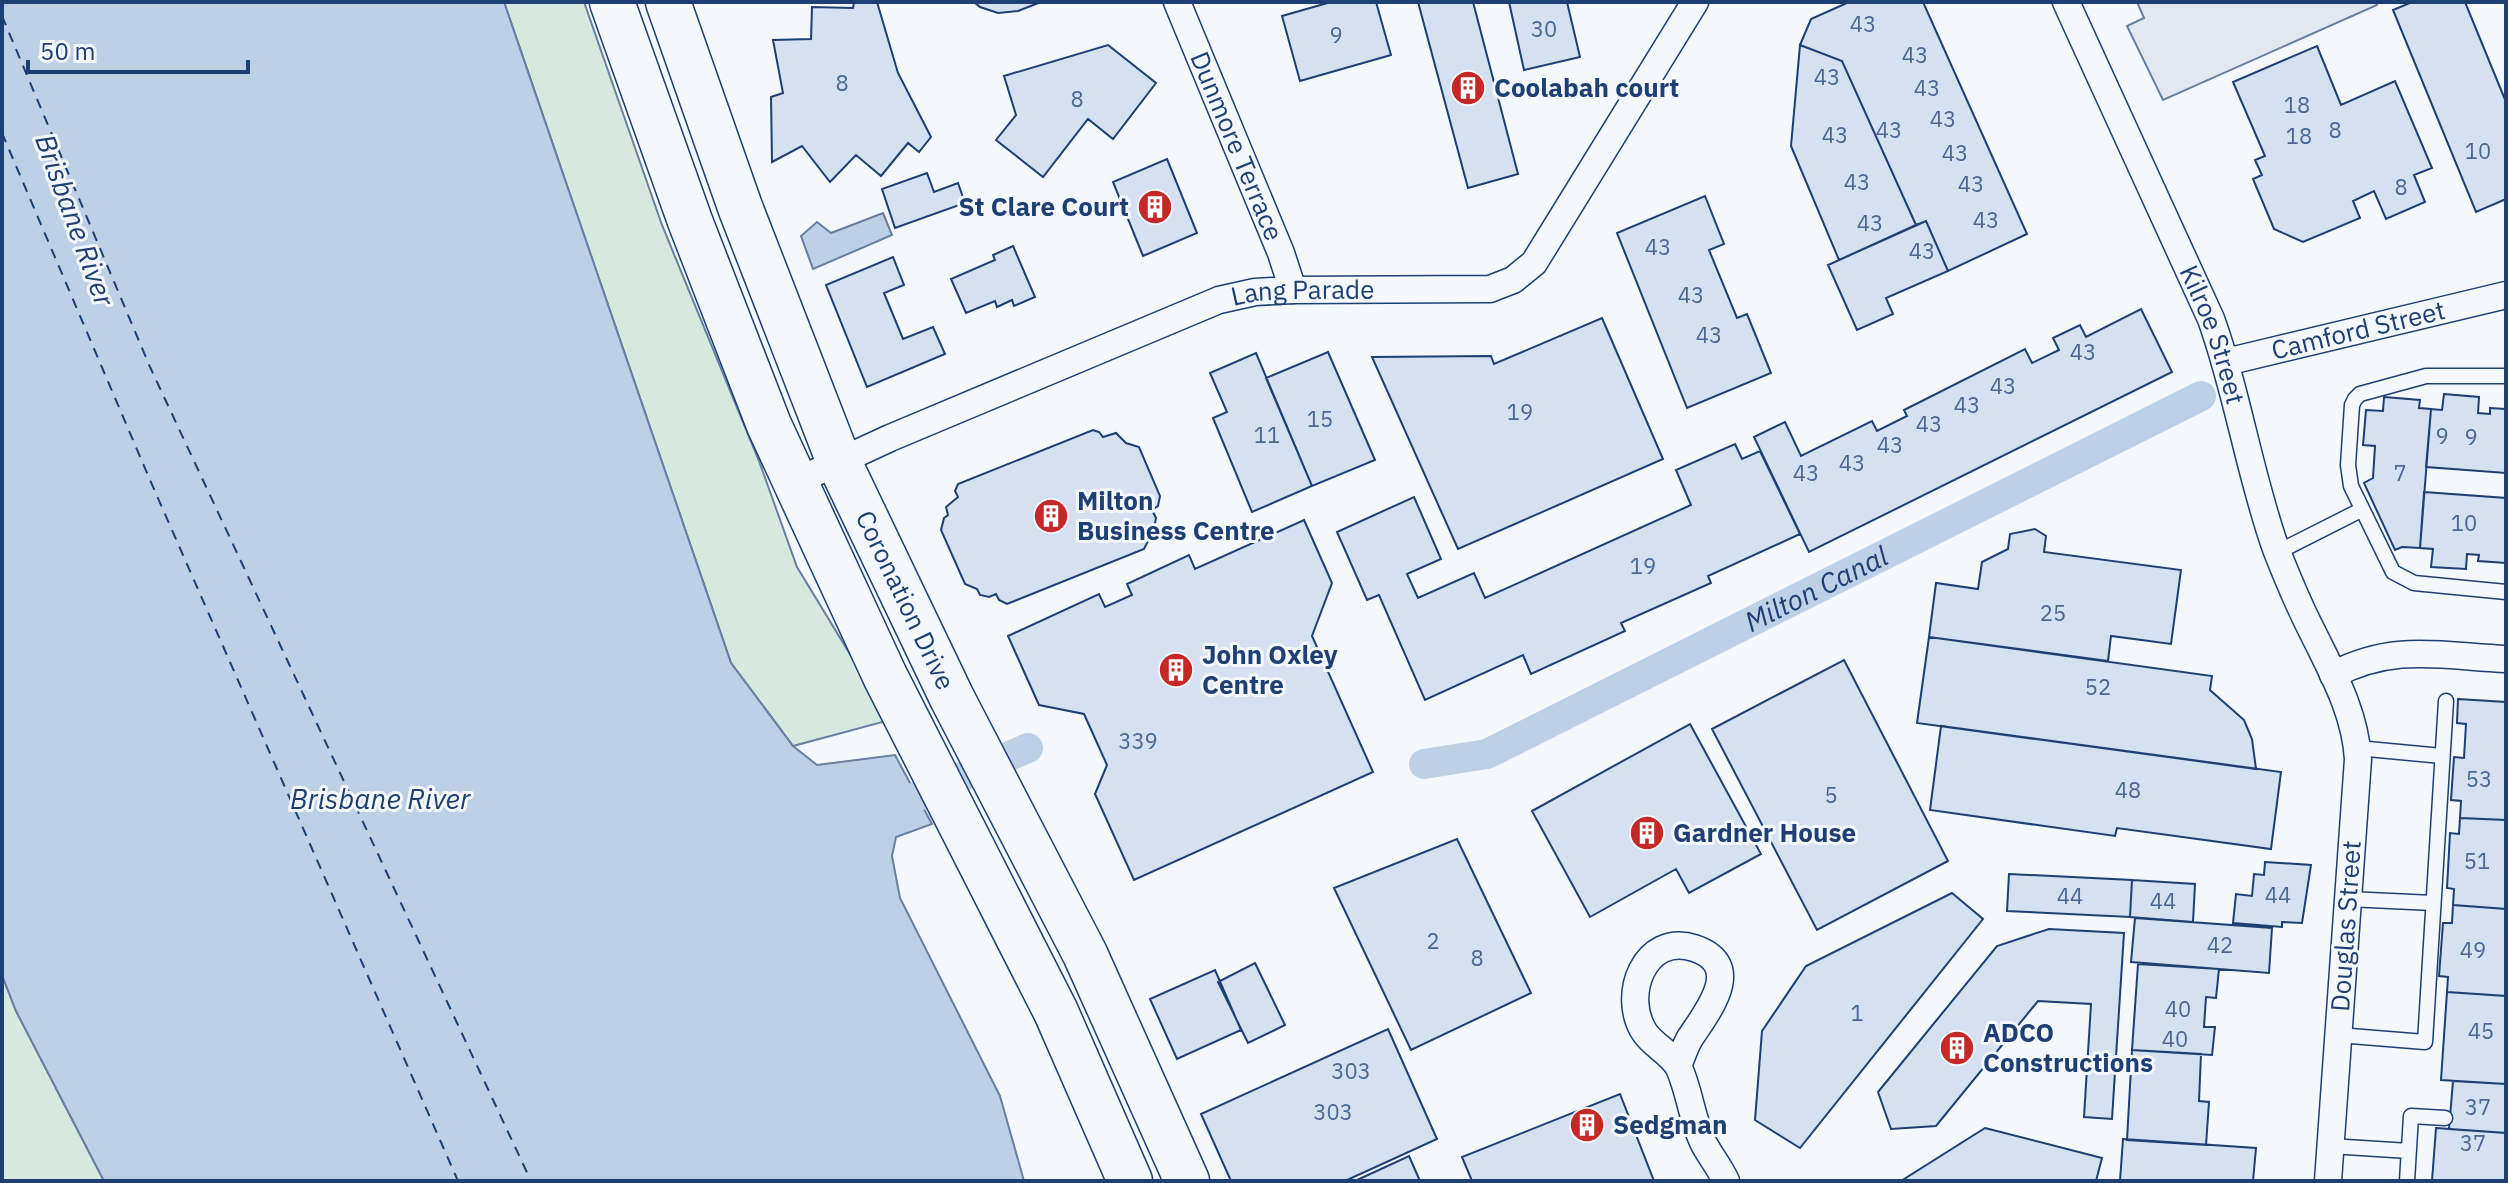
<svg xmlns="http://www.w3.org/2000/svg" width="2508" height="1183" font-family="'IBM Plex Sans',sans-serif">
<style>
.green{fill:#d7e8df;stroke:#687fa3;stroke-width:2}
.parking{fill:#e3e8f0;stroke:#687fa3;stroke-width:2}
.water{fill:#bed0e5;stroke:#687fa3;stroke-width:2}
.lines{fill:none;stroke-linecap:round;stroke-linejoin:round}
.canal{stroke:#bed0e5;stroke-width:30}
.ferry{stroke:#1d3f73;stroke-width:2;stroke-dasharray:10 8;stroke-linecap:butt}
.building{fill:#d5e0f0;stroke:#1d3f73;stroke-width:2}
.lane-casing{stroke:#1d3f73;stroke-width:17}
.street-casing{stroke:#1d3f73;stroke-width:29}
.highway-casing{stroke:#1d3f73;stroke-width:47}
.lane{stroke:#f4f7fb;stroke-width:14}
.street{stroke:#f4f7fb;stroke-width:26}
.highway{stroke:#f4f7fb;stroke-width:44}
.labels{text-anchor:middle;stroke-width:6;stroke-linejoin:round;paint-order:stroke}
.number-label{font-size:22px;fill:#4b6792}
.poi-label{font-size:26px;font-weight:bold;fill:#1d3f73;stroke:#f4f7fb;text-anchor:start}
.street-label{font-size:26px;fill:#1d3f73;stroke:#f4f7fb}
.water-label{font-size:28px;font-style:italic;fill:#1d3f73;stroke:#f4f7fb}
</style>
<rect width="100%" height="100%" fill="#f4f7fb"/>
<path class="green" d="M504,2H584L662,225L759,461L797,567L890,720L793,746L731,663Z
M2,975L16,1011L104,1181H2Z"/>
<path class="parking" d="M2137,2H2376L2377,5L2163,100L2127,26L2144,18Z"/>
<path class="water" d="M2,2H504L731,663L793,746L817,765L895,755L932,824L896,837L892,856L900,898L1000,1096L1024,1181H104L16,1011L2,975Z
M883,213L892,235L813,269L801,236L817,222L831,233Z"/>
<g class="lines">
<g class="canal">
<path id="s1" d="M1424,764L1487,754L2201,396"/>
<path d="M918,796L1028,748"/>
</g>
<path class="ferry" d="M2,16L150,367L531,1181
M2,133L150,480L458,1181"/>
</g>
<path class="building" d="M854,2H877L898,73L931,137L919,152L908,143L881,176L856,155L830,182L802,146L772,162L771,97L783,93L773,40L811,39L812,7L853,8Z
M974,2H1041L1018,11L998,13L980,7Z
M1331,2H1376L1391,55L1300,81L1282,16Z
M1418,2H1473L1518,174L1468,188Z
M1509,2H1567L1580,57L1524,70Z
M1849,2H1923L2027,234L1948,271L1926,221L1916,225L1842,61L1800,45L1811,19Z
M2412,2H2465L2506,102V199L2476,212L2393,10Z
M1108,45L1156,83L1113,139L1088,119L1043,177L996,140L1016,115L1004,76Z
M1800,45L1842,61L1916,225L1839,260L1791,146Z
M2317,46L2341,105L2395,81L2432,168L2414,175L2425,202L2386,219L2374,191L2353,201L2360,218L2303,242L2274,229L2253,179L2262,175L2255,160L2265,156L2233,82Z
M1167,159L1197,233L1143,256L1113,182Z
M927,173L934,192L958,183L965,203L895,228L882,189Z
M1705,196L1724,244L1709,250L1737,318L1747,314L1771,373L1687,408L1617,233Z
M1926,221L1948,271L1886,298L1893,314L1857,330L1828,265Z
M1013,246L1035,297L1014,306L1012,300L997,307L995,301L966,313L951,279L995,260L993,255Z
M893,257L904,285L884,293L903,339L933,327L945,354L867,387L826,285Z
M2141,309L2172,372L1809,552L1754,437L1785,422L1801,456L1872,421L1877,431L1907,416L1904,410L2025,349L2032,363L2059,350L2053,338L2080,325L2086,337Z
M1602,318L1663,459L1458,549L1372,357L1491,356L1494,364Z
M1328,352L1375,460L1312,486L1266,378Z
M1256,353L1312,486L1252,512L1213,418L1227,412L1210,373Z
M2444,394L2479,397L2478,413L2490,414V408L2506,409V473L2426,467L2431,409L2442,410Z
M2384,397L2420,400L2419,408L2431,409L2420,548L2402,547L2395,550L2364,483L2373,478L2375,446L2363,445L2366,410L2383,411Z
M1093,430L1099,432L1103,437L1116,433L1126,443L1139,447L1160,496L1158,506L1152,510L1156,518L1154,528L1144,534L1148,541L1144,549L1007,604L999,600L996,594L989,597L980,595L977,589L965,584L941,530L944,518L948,515L946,507L958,497L955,491L958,484Z
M1735,444L1742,459L1760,451L1800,534L1708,576L1711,583L1621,623L1625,631L1531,674L1523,655L1425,700L1379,595L1367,600L1337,532L1414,497L1441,559L1407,574L1418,598L1474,573L1485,598L1691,505L1676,470Z
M2424,492L2506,498V563L2478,561L2479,555L2467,554L2466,569L2431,567L2433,549L2420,548Z
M1304,520L1332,583L1312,636L1373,772L1134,880L1095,794L1107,765L1084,714L1039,705L1008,636L1099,594L1105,607L1132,595L1127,584L1189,555L1195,569Z
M2035,529L2046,536L2044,552L2181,570L2171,644L2111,636L2108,661L1929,637L1936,583L1978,589L1982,562L2008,549L2010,534Z
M1929,637L2212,676L2210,690L2244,720L2252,739L2256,769L1917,723Z
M1844,660L1948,861L1817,930L1712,729Z
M2458,699L2506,702V820L2460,818L2461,801L2451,800L2454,757L2464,758L2466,724L2457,723Z
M1690,724L1761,854L1689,893L1676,869L1590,917L1532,811Z
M1941,726L2281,772L2271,849L2117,828L2115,836L1930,810Z
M2460,818L2506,820V909L2453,905L2454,889L2447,888L2450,833L2459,834Z
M1457,839L1531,993L1411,1050L1334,888Z
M2265,862L2311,865L2302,923L2282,922V927L2233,923L2236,894L2252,896L2254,874L2264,875Z
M2009,874L2132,880L2130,917L2007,911Z
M2132,880L2195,884L2193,922L2130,917Z
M1952,893L1983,919L1800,1148L1755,1120L1762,1031L1806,966Z
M2453,905L2506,909V996L2447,992L2448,977L2439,976L2443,923H2452Z
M2135,918L2272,928L2269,973L2131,962Z
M2049,929L2124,933L2112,1119L2084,1117L2091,1004L2038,1001L1936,1126L1891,1129L1878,1092L1997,946Z
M1255,963L1285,1025L1248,1043L1218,982Z
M2138,964L2219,969L2216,998L2206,997L2204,1027H2215L2212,1055L2132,1050Z
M1215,970L1241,1030L1177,1059L1150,999Z
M2447,992L2506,996V1084L2441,1080Z
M1388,1029L1437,1139L1345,1181H1231L1201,1114Z
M2132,1050L2201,1054L2199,1101L2209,1102L2206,1145L2127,1140Z
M2453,1081L2506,1084V1133L2449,1129Z
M1620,1094L1654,1181H1472L1462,1157Z
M1985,1128L2102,1158L2096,1181H1901Z
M2436,1128L2506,1133V1181H2432Z
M2123,1139L2256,1148L2253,1181H2120Z
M1409,1156L1420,1181H1355Z"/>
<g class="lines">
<g class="lane-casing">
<path id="lane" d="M2506,376H2426L2360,394L2355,399L2352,405L2348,465L2351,486L2393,572L2414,583L2506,592
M2278,552L2361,510
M2357,748L2442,756
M2348,899L2433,903
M2338,1035L2425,1042L2446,701
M2330,1146L2409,1151
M2407,1181L2411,1116L2445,1118"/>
</g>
<g class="street-casing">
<g id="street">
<path id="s2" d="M1177,2L1281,253L1293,290"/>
<path id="s3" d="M2066,2L2211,319C2238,394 2249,473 2276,549C2287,577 2299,606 2313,633C2333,674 2355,712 2358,759L2328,1181"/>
<path id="s4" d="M2226,362L2506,295"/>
<path id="s5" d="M795,482L890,438L1219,300L1255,292L1293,290L1490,289L1513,280L1534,263L1695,2"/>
<path d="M2333,675C2393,643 2441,656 2506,659"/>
<path d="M1678,1066C1682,1057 1685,1046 1690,1038C1707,1012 1746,965 1694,948C1645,932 1620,996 1645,1033C1654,1046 1672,1054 1679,1068C1690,1092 1692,1121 1704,1144C1711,1157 1720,1168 1726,1181"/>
</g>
</g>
<g class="highway-casing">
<g id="highway">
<path d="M612,2L690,221L769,425L885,676L1056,1012L1130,1181"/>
<path id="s6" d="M668,2L740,207L839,462L952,698L1085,954L1187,1181"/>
</g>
</g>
<use href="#lane" class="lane"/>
<use href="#street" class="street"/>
<use href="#highway" class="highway"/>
</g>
<defs>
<g id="building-disc" transform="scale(1.8)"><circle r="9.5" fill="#c62828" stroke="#f4f7fb"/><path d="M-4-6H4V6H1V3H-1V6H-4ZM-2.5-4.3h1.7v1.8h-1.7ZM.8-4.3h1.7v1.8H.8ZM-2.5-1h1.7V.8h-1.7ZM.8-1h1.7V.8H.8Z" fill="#fff"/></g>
</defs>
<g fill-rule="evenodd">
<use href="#building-disc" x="1468" y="88"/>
<use href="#building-disc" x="1155" y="207"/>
<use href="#building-disc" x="1051" y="516"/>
<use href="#building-disc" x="1176" y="670"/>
<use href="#building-disc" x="1647" y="833"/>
<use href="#building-disc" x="1957" y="1048"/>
<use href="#building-disc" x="1587" y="1125"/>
</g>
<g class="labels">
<g class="number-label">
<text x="1863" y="32">43</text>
<text x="1544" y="37">30</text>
<text x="1336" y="43">9</text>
<text x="1915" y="63">43</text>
<text x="1827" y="85">43</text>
<text x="842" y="91">8</text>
<text x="1927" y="96">43</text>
<text x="1077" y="107">8</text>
<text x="2297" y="113">18</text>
<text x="1943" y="127">43</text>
<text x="1889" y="138">43</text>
<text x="2335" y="138">8</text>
<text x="1835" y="143">43</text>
<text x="2299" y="144">18</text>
<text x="2478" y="159">10</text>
<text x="1955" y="161">43</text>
<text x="1857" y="190">43</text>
<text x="1971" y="192">43</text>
<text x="2401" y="195">8</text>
<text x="1986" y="228">43</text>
<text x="1870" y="231">43</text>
<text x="1658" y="255">43</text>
<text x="1922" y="259">43</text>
<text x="1691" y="303">43</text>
<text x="1709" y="343">43</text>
<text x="2083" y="360">43</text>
<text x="2003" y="394">43</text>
<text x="1967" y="413">43</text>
<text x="1520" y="420">19</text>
<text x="1320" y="427">15</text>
<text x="1929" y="432">43</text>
<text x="1267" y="443">11</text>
<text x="2442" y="444">9</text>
<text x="2471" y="445">9</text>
<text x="1890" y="453">43</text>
<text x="1852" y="471">43</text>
<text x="1806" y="481">43</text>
<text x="2400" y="481">7</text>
<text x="2464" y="531">10</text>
<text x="1643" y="574">19</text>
<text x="2053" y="621">25</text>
<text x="2098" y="695">52</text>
<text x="1138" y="749">339</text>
<text x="2479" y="787">53</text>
<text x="2128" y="798">48</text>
<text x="1831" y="803">5</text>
<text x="2477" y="869">51</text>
<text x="2278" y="903">44</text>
<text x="2070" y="904">44</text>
<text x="2163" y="909">44</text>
<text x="1433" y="949">2</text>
<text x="2220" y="953">42</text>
<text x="2473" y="958">49</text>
<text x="1477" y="966">8</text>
<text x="2178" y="1017">40</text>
<text x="1857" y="1021">1</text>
<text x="2481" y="1039">45</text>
<text x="2175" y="1047">40</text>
<text x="1351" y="1079">303</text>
<text x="2478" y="1115">37</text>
<text x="1333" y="1120">303</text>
<text x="2473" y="1151">37</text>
</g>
<g class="poi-label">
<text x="1494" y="97">Coolabah court</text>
<text x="1129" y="216" text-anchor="end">St Clare Court</text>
<text x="1077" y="510">Milton<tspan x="1077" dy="30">Business Centre</tspan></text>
<text x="1202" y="664">John Oxley<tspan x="1202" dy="30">Centre</tspan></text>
<text x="1673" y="842">Gardner House</text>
<text x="1983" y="1042">ADCO<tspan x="1983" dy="30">Constructions</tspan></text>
<text x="1613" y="1134">Sedgman</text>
</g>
<g class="street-label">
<text dy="9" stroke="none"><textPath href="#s2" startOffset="156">Dunmore Terrace</textPath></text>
<text dy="9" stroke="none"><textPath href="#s5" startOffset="546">Lang Parade</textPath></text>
<text dy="9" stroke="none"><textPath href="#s4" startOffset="136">Camford Street</textPath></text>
<text dy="9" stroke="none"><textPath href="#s3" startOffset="364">Kilroe Street</textPath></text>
<text dy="9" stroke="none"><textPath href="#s6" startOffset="644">Coronation Drive</textPath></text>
<text transform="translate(2346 926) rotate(-86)" y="9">Douglas Street</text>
</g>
<g class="water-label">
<text transform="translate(75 220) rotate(70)" y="10">Brisbane River</text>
<text dy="10" stroke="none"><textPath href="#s1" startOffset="432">Milton Canal</textPath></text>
<text x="380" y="809">Brisbane River</text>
</g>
</g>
<rect width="2508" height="1183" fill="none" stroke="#1d3f73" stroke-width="8"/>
<path d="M28 60v12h220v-12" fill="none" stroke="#1d3f73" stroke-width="4"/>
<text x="40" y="60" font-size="24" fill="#1d3f73" stroke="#f4f7fb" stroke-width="6" paint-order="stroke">50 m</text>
</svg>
